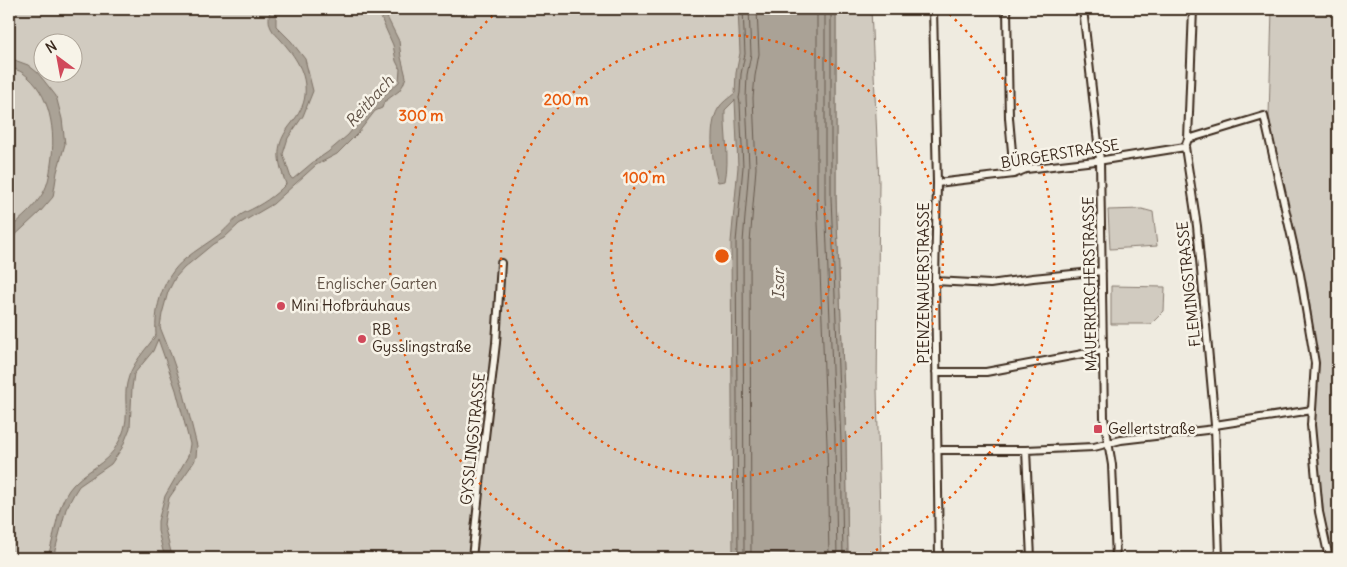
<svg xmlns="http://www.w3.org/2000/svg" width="1347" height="567" font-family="Delius,sans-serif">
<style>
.green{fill:#d1cbc0;stroke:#867a6f;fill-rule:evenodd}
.water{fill:#aaa296;stroke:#7e7266}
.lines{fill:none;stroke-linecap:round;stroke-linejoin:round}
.shore{stroke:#675a4e;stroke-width:1}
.stream{stroke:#7e7266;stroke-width:2.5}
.street-casing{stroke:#3b2a1e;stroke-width:10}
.street{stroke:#f7f3e8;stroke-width:6}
.ring{fill:none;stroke:#e8590c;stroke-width:2.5;stroke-dasharray:2.5 5}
.poi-dot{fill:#d1495b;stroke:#f7f3e8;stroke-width:2}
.labels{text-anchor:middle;stroke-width:5;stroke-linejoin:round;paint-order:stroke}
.street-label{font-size:15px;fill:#3b2a1e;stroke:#f7f3e8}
.park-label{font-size:15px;fill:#605246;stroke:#f7f3e8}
.poi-label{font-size:15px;fill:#3b2a1e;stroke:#f7f3e8;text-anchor:start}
.water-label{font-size:16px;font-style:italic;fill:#625448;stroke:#f7f3e8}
.centre{fill:#e8590c;stroke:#f7f3e8;stroke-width:2.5}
.ring-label{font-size:15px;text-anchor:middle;font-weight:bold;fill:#e8590c;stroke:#f7f3e8;stroke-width:5;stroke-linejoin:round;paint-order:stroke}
</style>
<rect width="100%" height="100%" fill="#efebe0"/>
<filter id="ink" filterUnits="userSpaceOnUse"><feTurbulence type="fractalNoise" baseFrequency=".02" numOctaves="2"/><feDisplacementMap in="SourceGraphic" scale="10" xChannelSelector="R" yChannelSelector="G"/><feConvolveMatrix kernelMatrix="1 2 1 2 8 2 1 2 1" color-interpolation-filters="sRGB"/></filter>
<g filter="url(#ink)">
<path class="green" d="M9,9H742L741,558H9ZM42,42H72V72H42Z
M836,9H871L879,182L877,388L881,558H848L846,442L836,198Z
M1272,9H1338V558H1333L1323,511L1314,426L1318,363L1308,292L1281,177L1269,116Z
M1142,209L1153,212L1157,246L1110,249L1108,210Z
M1111,286L1165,287L1164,311L1151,324H1111Z"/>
<path class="water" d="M270,9H278L276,13V26L291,41L305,59L313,91L303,116L288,138L283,154L291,178L293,179L312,163L328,152L348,135L369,109L399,82L400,69L396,61L393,45L377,9H383L399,41L401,57L406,77L403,85L399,91L384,102L382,108L375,111L358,133L337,154L316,165L273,204L239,224L224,238L213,244L184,268L175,278L168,292L162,314L160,327L171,355L183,390L197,446L196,457L194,462L169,498L165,518L164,525L171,552L175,558H169L163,551L158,531V521L165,496L188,456L190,444L176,390L158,339L153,351L134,374L132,388L130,428L122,448L111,464L79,486L74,494L66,509L53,558H47C56,536 55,510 69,490C82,471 108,465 118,443C121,438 124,431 125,425C128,412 124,397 127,383C131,364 145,351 156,335C154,307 163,277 185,259C196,250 208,243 220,234C228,228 236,216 246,212C261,205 275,196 286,184C277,159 274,145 292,123C298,115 304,106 305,95C307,73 295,56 281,40C278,36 273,33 271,28C268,22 269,16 270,9Z
M738,9H836V198L846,442L848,558H733L731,242L738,167L735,100L725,110C724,134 730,158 725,181L718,182C712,165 708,126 718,109C722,102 729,98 735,93L736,73L740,53Z
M9,58L28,65L38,73L56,96L62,119L65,144L57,172L53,197L40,212L9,241V229C22,218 34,208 43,193C48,185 50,173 51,164C56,132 51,93 23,73C19,70 13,69 9,68Z"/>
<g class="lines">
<path class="shore" d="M817,9V198L827,443L829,558
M825,9V198L835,443L837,558
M831,9V198L841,442L843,558
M738,558L736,242L743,167L740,103L739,98L740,93L741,74L745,54L743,9
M744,558L743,242L749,167L746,98L747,75L751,54L749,9
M751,558L750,243L756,168L753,98L755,76L759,54L757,9"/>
<path class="stream" d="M1337,9L1338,20"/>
<g class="street-casing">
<path id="street" d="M933,9L937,183L935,281L939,558
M1007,9L1009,118L1014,174
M1083,9L1100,160L1104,418L1112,465L1116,558
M1193,9L1188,139L1185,147L1197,226L1215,425L1219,558
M1188,139L1264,116L1300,274L1315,363L1311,425L1319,512L1329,558
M937,183L1014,174L1026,169L1104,160L1185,147
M935,281L990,284L1033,278L1102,271
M936,372H986L1104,350
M1215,425L1312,410
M937,450H1026L1094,447L1121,440L1215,429
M1026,450L1031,558
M472,558L484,446L496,343L501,263"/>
</g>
<use href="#street" class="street"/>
</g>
</g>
<g class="ring">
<circle cx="722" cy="256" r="111"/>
<circle cx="722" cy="256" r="221"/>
<path d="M584 558A332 332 0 0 1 500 9M944 9A332 332 0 0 1 860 558"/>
</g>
<g class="poi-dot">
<circle cx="281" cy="306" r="5"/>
<circle cx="362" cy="339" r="5"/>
<rect x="1093" y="424" width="10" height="10" rx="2.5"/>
</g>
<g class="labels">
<g class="street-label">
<text transform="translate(1060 154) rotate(-9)" y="5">BÜRGERSTRASSE</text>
<text transform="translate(924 283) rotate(-90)" y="5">PIENZENAUERSTRASSE</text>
<text transform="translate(1090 284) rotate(-91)" y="5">MAUERKIRCHERSTRASSE</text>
<text transform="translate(1189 284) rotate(-96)" y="5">FLEMINGSTRASSE</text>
<text transform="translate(473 439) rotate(-84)" y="5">GYSSLINGSTRASSE</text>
</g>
<g class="park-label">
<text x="377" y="289">Englischer Garten</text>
</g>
<g class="poi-label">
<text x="291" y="311">Mini Hofbräuhaus</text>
<text x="372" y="335">RB<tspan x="372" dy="17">Gysslingstraße</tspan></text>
<text x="1108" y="434">Gellertstraße</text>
</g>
<g class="water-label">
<text transform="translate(369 101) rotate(-48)" y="6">Reitbach</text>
<text transform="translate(778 284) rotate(-90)" y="6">Isar</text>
</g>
</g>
<circle cx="722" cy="256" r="8" class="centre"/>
<g class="ring-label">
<text x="566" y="105">200 m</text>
<text x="421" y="121">300 m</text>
<text x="644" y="183">100 m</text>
</g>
<rect width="1347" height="567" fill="none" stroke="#f7f3e8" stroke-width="30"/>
<rect x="15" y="15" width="1317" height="537" fill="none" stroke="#3b2a1e" stroke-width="2" filter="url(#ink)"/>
<g transform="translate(58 58) rotate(328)"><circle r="24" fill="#f7f3e8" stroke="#aca397"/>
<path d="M0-4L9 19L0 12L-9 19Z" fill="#d1495b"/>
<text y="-8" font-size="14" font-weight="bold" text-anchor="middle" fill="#3b2a1e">N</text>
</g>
</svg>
